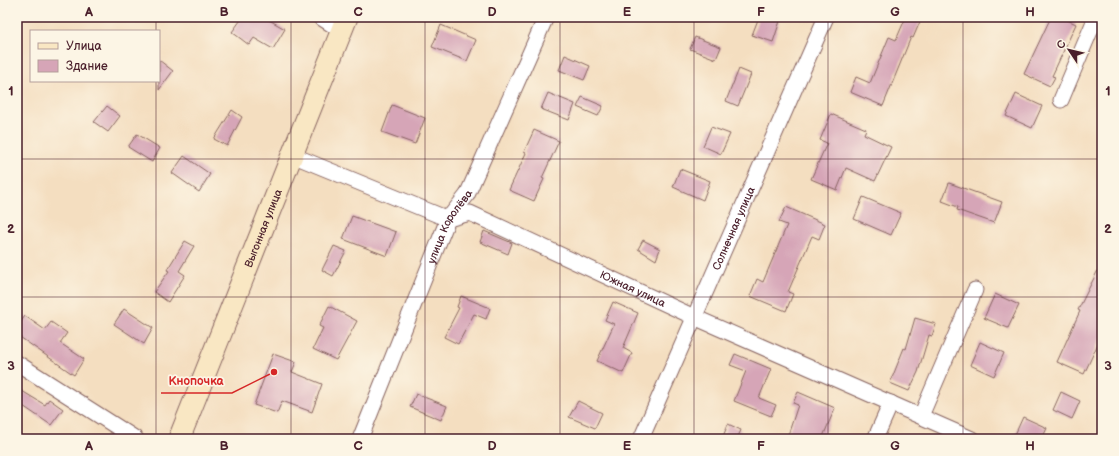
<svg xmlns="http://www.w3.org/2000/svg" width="1119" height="456" font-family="'Balsamiq Sans',sans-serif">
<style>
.building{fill:#d6a5b7}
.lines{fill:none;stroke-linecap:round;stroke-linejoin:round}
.street-casing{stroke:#86625f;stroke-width:17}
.secondary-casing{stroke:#86625f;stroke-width:23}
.street{stroke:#fff;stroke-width:15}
.secondary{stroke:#f9e7c3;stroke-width:21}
.grid{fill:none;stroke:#4a1f2b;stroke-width:1;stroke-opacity:0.55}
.labels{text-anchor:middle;stroke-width:3.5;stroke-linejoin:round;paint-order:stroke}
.street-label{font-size:11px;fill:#4a1f2b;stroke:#fcf5e5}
.leader{fill:none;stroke:#d62828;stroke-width:1.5}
.callout-dot{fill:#d62828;stroke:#fcf5e5;stroke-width:1.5}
.callout-label{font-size:12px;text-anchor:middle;font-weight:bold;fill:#d62828;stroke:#fcf5e5;stroke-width:3.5;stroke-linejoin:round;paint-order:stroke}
.neatline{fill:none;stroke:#4a1f2b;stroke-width:1.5}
.grid-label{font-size:13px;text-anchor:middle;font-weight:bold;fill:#4a1f2b}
</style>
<rect width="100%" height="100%" fill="#fcf5e5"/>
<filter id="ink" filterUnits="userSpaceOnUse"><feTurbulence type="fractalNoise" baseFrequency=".025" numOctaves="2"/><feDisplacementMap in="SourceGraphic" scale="8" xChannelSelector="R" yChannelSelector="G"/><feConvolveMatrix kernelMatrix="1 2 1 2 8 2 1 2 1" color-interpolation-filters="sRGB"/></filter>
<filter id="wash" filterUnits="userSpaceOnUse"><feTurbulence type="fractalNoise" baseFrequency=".012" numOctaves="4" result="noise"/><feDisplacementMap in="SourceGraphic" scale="16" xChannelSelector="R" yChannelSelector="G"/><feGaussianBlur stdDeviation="0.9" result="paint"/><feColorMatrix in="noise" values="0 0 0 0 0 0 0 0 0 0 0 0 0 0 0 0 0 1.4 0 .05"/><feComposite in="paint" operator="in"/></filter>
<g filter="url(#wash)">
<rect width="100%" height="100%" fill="#f4dec0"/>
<g id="blocks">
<path class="building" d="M243,17H264L285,29L273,49L254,38L249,45L232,32Z
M759,17H769L780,21L773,42L752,35Z
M906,17H922L913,38L911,37L883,106L850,92L856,77L870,83L889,37L896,40Z
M1051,17H1061L1076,24L1052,76L1055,77L1050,86L1024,74Z
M441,25L476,40L467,61L432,47Z
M695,37L721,47L716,59L690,49Z
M565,55L590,66L584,80L559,70Z
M159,60L173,71L159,90Z
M739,69L751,74L738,106L726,101Z
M548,93L575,104L569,120L541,109Z
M1016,94L1042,106L1032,128L1006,116Z
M582,97L603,106L598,116L577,107Z
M392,105L425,118L415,144L382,132Z
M107,106L120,116L108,132L94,122Z
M232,110L242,117L227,146L214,139Z
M831,114L866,129L864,134L891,147L875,181L846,168L837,190L811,179L827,143L820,140Z
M711,127L730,134L721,154L703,146Z
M534,130L559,141L542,178L544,179L534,201L509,190L526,153L524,152Z
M137,134L160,148L152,162L128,147Z
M184,156L210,174L199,192L172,173Z
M680,169L710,181L703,200L673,187Z
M949,183L1002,202L994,223L957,210L958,207L942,201Z
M863,197L901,213L891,235L854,219Z
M786,207L825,224L819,239L812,236L788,292L793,294L786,311L750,296L757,279L763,282L787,225L779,222Z
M352,216L396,232L387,256L343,239Z
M484,231L512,243L508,254L480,242Z
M643,240L660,249L656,260L638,249Z
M185,241L194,246L179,271L185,275L168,302L154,292L169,271L167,270Z
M334,246L346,251L333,276L322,270Z
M1102,262V335L1084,374L1057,362L1080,311L1078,310Z
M995,294L1019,305L1008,328L984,318Z
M461,296L490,308L486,319L474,314L458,344L444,337L459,308L457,307Z
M613,302L638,313L623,348L632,353L623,373L597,361L614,324L605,320Z
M329,306L357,321L336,360L313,349L323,328L319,326Z
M124,309L153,328L144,344L114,324Z
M25,316L45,330L51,322L67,333L60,343L84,359L74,375L17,335V327Z
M915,318L936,324L932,336L929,335L918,372L909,391L890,383L904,348L906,349Z
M980,342L1004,353L994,376L970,365Z
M273,354L296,362L292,372L322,384L312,412L282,401L277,413L254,405Z
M735,354L771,369L759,398L776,405L771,416L734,401L746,371L730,365Z
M17,388L45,405L49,399L63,409L51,425L17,402Z
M798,392L835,408L822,439H801L788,435L798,405L793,403Z
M1061,392L1080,401L1072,419L1053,410Z
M416,394L447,406L441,420L410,407Z
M578,401L602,413L595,428L569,417Z
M1023,417L1047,428L1042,439H1013Z
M728,424L741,430L737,439H722Z"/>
</g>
</g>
<g filter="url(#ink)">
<use href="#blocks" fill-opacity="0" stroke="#86625f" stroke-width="1"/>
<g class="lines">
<g class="street-casing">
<g id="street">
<path d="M320,17L342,31"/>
<path d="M1061,100L1096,17"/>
<path id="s1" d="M292,155L448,219L470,213L694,317L972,439"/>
<path d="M17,363L136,439"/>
<path d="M921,416L975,290"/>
<path id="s2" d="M360,439L448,219L467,195L546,17"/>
<path id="s3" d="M641,439L826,17"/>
<path d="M875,439L891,403"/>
</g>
</g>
<g class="secondary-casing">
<g id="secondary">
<path id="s4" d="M179,439L347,17"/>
</g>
</g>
<use href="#street" class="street"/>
<use href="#secondary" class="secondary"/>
</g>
</g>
<path class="grid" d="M156,17V31M291,17V439M425,17V439M560,17V439M694,17V439M828,17V439M963,17V439M156,81V439M17,159H1102M17,297H1102"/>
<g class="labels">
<g class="street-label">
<text dy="4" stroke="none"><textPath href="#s2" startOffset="231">улица Королёва</textPath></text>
<text dy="4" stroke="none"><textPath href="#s4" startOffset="227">Выгонная улица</textPath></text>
<text dy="4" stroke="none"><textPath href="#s3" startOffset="230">Солнечная улица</textPath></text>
<text dy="4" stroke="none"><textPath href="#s1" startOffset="371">Южная улица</textPath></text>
</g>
</g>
<path class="leader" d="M274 372L232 393H161"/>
<circle class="callout-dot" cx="274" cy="372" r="4"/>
<g class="callout-label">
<text x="196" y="385">Кнопочка</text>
</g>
<rect width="1119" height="456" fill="none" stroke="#fcf5e5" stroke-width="44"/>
<rect x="30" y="30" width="130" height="52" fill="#fcf5e5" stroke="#b59f9b"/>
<rect x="38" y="43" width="20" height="6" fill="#f9e7c3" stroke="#b59f9b"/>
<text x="66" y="50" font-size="12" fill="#4a1f2b">Улица</text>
<rect x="38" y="60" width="20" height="12" fill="#d6a5b7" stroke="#b59f9b"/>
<text x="66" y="70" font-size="12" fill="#4a1f2b">Здание</text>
<g transform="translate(1069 50) rotate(305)" stroke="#fcf5e5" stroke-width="3" paint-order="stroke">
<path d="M0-3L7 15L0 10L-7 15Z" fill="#4a1f2b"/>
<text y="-6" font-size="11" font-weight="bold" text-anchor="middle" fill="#4a1f2b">С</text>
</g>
<rect x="22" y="22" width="1075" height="412" class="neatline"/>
<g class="grid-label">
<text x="89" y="16">A</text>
<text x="224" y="16">B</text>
<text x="358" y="16">C</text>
<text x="492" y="16">D</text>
<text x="627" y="16">E</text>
<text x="761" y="16">F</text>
<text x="895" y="16">G</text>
<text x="1030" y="16">H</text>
<text x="11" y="95">1</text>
<text x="1108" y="95">1</text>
<text x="11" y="233">2</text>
<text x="1108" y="233">2</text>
<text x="11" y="370">3</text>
<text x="1108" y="370">3</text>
<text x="89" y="450">A</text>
<text x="224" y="450">B</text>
<text x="358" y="450">C</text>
<text x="492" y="450">D</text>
<text x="627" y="450">E</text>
<text x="761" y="450">F</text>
<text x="895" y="450">G</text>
<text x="1030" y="450">H</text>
</g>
</svg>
